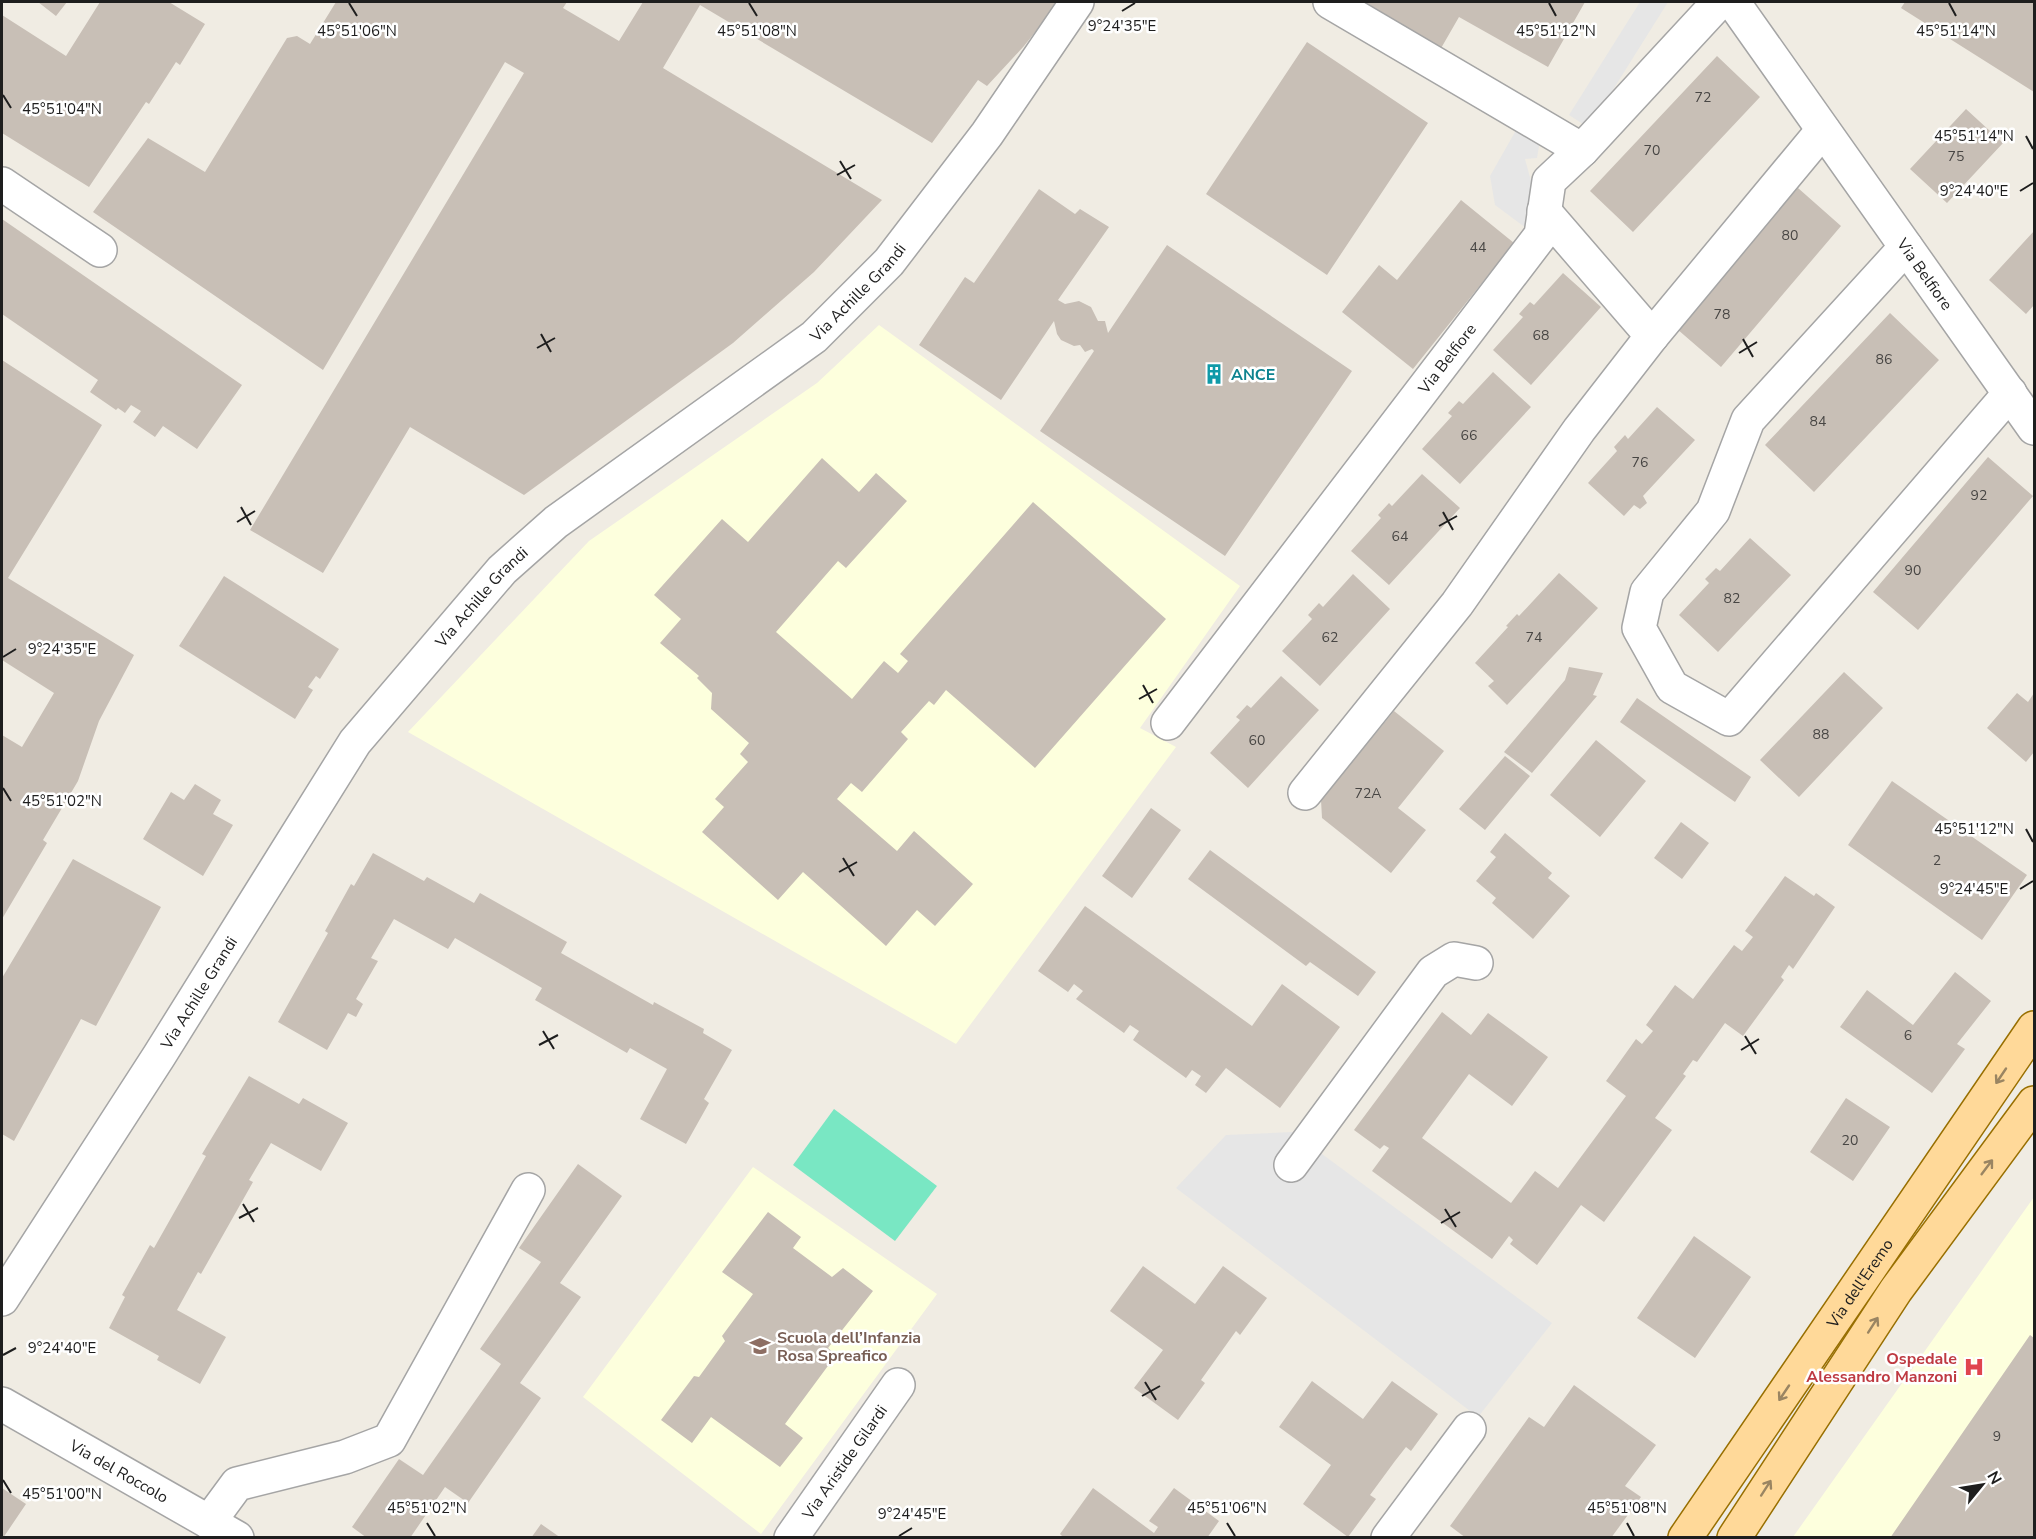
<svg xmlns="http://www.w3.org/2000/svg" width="2036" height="1539" font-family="'Nunito Sans',sans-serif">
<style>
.education{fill:#fdffdd}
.pitch{fill:#79e7c3}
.parking{fill:#e6e6e6}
.building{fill:#c8bfb6}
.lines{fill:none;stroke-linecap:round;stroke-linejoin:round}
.minor-casing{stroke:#a5a5a5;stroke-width:36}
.major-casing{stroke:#986f00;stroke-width:36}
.minor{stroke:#fff;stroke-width:33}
.major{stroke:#ffd999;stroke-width:33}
.oneway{stroke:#9a8562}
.ticks{fill:none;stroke:#1e1e1e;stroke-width:2}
.labels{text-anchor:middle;stroke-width:5;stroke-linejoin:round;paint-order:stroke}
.number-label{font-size:14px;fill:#484644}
.street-label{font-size:16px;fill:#1e1e1e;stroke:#fff}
.culture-label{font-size:16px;font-weight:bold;fill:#0d838f;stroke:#fff;text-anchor:start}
.education-label{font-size:16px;font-weight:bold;fill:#785e54;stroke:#fff;text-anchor:start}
.health-label{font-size:16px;font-weight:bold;fill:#be3a42;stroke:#fff;text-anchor:end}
.ticks-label{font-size:15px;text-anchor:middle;fill:#1e1e1e;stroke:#fff;stroke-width:5;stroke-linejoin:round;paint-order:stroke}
</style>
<rect width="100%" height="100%" fill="#f0ece3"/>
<path class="education" d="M879,325L1240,586L1140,728L1176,747L956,1044L408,732L589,541L817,383Z
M753,1167L937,1294L761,1534L583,1397Z
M2034,1197V1537H1793Z"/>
<path class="pitch" d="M834,1109L937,1186L895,1241L793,1165Z"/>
<path class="parking" d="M1640,2H1668L1589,128L1569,115Z
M1519,125L1541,135L1537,158L1525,159L1540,214L1526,228L1495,205L1490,176Z
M1292,1132L1552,1323L1478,1417L1176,1188L1226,1135Z"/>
<path class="building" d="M38,2H67L56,16Z
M100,2H169L205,24L180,65L176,62L149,104L146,102L89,187L2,133V15L66,56Z
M336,2H567L563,8L619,41L643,2H1059L1024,46L987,86L978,80L932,143L700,5L663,68L882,200L814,272L733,343L524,495L410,427L323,573L250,530L524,73L505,62L323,370L93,212L148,138L205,172L287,38L297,36L310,44Z
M1358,2H1585L1548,67L1459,17L1440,50Z
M1905,2H2034V92L1901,8Z
M1307,42L1428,123L1327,275L1206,194Z
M1717,56L1760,97L1633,232L1590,191Z
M1966,109L2003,143L1947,203L1910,169Z
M1798,188L1841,226L1721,367L1677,329Z
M1039,189L1075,214L1080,209L1109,227L1058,300L1065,304L1079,301L1091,307L1098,321H1105L1108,333L1167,245L1352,371L1225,556L1040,431L1094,351L1092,349L1085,352L1080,345L1074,346L1061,340L1057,334L1054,321L1001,400L919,345L965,277L974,283Z
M1461,200L1514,243L1413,369L1342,312L1379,265L1397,280Z
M2,219L242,385L197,449L163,426L155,437L133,422L141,411L131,405L125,413L118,408L116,410L90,392L98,380L2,314Z
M2034,231V305L2026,314L1989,280Z
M1563,273L1601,307L1531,385L1493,350L1523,317L1519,314L1530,302L1534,305Z
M1890,313L1939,360L1814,492L1765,445Z
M2,360L102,425L8,578L134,655L99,721L78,781L43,840L47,843L2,919V735L22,747L54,693L2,660Z
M1493,372L1531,407L1460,484L1422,449L1452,416L1448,413L1459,401L1463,404Z
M1657,407L1695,440L1643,496L1647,503L1640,509L1634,505L1624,516L1588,483L1617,451L1614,447L1625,435L1628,439Z
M1988,457L2033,496L1918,630L1873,592Z
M822,458L859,492L876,473L907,501L846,568L838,561L776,632L852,699L884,661L898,673L908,661L900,654L1033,502L1166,619L1035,768L946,690L934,705L929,701L901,732L908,739L862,792L851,783L837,799L897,851L914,831L973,884L935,926L917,910L886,946L803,872L778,900L702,832L724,807L715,799L748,762L740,754L749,743L711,709L712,693L697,678L699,676L660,643L681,619L654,595L722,519L748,542Z
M1422,474L1460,508L1389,585L1351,551L1381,518L1378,515L1389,503L1392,506Z
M1750,538L1791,575L1718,652L1679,615L1709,583L1705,579L1716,568L1720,571Z
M1559,573L1598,608L1507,705L1488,686L1494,681L1475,663L1508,627L1506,626L1517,614L1519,616Z
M1353,574L1390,609L1320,686L1282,651L1312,619L1308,615L1319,603L1323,607Z
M224,576L339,649L320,679L316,676L308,687L313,690L295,719L179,646Z
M1569,667L1603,673L1593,695L1597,696L1532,773L1504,752L1565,680Z
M1844,672L1883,708L1799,797L1760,760Z
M1281,676L1319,710L1248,788L1210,753L1240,720L1236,717L1247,705L1251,708Z
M2017,693L2028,702L2034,693V752L2026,762L1987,728Z
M1637,698L1751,777L1735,802L1620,722Z
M1394,711L1444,751L1398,808L1426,830L1391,873L1322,818L1321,800Z
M1596,740L1646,781L1600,837L1550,795Z
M1505,756L1530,776L1485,830L1459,809Z
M1892,781L2027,875L1982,940L1848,845Z
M195,784L221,800L213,814L233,825L203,876L143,839L171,792L184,800Z
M1151,808L1181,830L1132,898L1102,876Z
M1681,822L1709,843L1682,879L1654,858Z
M1505,833L1552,873L1548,878L1570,896L1533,939L1492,903L1496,898L1476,881L1496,857L1490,852Z
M1210,850L1376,972L1358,996L1310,962L1306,966L1188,879Z
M373,853L424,881L427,877L474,903L480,893L567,942L561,953L653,1005L654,1002L704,1029L703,1033L732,1050L704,1099L709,1103L686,1144L640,1119L667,1069L630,1048L627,1053L535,1000L542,988L455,938L448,949L394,919L371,958L378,961L356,999L363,1004L356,1017L348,1013L327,1050L278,1022L328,933L325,931L351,884L354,886Z
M73,859L161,907L96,1026L81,1019L14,1141L2,1134V978Z
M1785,876L1814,896L1816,893L1835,907L1793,969L1789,965L1781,977L1784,980L1743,1036L1725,1023L1697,1062L1693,1060L1683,1074L1686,1076L1655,1118L1672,1130L1604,1222L1581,1205L1537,1265L1510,1244L1513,1240L1509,1236L1492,1259L1372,1171L1389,1148L1384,1145L1380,1149L1354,1130L1442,1012L1471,1035L1488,1013L1548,1057L1512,1106L1469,1074L1422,1138L1511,1203L1535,1171L1558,1188L1626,1096L1606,1081L1636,1039L1642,1044L1653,1031L1646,1025L1675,985L1693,999L1734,945L1742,951L1753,937L1745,931Z
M1085,906L1252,1026L1282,984L1340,1027L1280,1108L1226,1068L1206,1093L1195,1085L1201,1076L1192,1070L1186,1078L1133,1040L1139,1031L1130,1025L1124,1033L1076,999L1083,991L1074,984L1068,992L1038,971Z
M1955,972L1991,1001L1957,1044L1965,1049L1932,1093L1840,1027L1867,990L1913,1025Z
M249,1076L299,1104L303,1098L348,1123L321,1171L271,1143L249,1180L253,1182L201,1274L198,1272L177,1310L226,1337L200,1384L157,1360L159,1356L109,1328L125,1297L122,1295L150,1245L154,1248L206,1156L202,1154Z
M1846,1098L1890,1127L1853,1181L1810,1152Z
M578,1164L622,1196L560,1283L581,1297L520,1383L541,1398L468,1503L445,1487L410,1538H367L352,1527L399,1459L423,1475L501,1364L480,1349L541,1262L519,1248Z
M768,1212L801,1237L793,1248L832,1277L843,1268L873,1291L828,1348L836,1355L785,1424L803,1438L780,1467L711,1417L692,1443L661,1420L694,1376L699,1377L725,1341L722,1336L753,1294L722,1272Z
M1694,1236L1751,1277L1695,1358L1637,1318Z
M1143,1266L1195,1304L1223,1266L1267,1298L1240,1335L1236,1331L1201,1380L1205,1383L1178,1420L1134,1388L1163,1350L1110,1311Z
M2030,1335L2034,1338V1534L2032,1538H1890Z
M1312,1381L1363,1419L1392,1381L1438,1414L1411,1451L1406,1447L1395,1461L1370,1495L1376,1499L1348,1537L1303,1504L1331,1465L1279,1427Z
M1574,1385L1656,1445L1625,1486L1641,1497L1611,1538H1466L1450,1526L1529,1417L1544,1427Z
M2,1488L26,1504L3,1538H2Z
M1093,1488L1154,1533L1158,1527L1149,1521L1174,1488L1219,1521L1207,1538H1064L1060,1534Z
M541,1524L561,1538H531Z"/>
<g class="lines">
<g class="minor-casing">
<g id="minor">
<path d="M1330,2L1582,150"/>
<path id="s1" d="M1733,2L2034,428"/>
<path d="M2,184L100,250"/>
<path d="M1544,211L1652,336"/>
<path d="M1906,247L1748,420L1713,511L1647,592L1639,628L1672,687L1729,719L2010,393"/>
<path id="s2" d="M1168,723L1541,235L1549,181L1582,150L1719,2"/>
<path d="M1305,793L1457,604L1579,430L1652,336L1823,130"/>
<path d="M1291,1165L1433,972L1454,959L1476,963"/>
<path id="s3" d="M2,1299L159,1056L355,742L502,570L556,522L814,337L889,262L987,134L1077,2"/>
<path id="s4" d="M2,1404L237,1538"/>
<path d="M209,1522L237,1484L345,1457L389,1440L528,1190"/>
<path id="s5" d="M791,1538L898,1385"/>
<path d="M1388,1538L1469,1429"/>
</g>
</g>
<g class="major-casing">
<g id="major">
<path id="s6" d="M1685,1538L2034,1028"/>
<path d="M1734,1538L1896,1290L2034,1103"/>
</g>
</g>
<use href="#minor" class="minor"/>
<use href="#major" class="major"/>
</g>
<defs><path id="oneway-shaft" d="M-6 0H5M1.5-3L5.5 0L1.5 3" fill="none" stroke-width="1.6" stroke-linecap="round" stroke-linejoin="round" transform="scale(1.5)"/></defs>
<g class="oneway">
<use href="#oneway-shaft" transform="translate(2001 1076) rotate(124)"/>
<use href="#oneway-shaft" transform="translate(1987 1167) rotate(-53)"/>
<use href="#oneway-shaft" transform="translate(1873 1325) rotate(-57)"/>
<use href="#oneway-shaft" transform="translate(1784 1393) rotate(124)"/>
<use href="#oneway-shaft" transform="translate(1766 1488) rotate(-57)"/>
</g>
<path class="ticks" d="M349,3L357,16M749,3L757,16M1549,3L1556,16M1949,3L1956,16M1122,11L1135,3M3,95L11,108M2026,136L2033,149M840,161L851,179M837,175L855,165M2020,191L2033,183M541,334L551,352M1743,339L1753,357M537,348L555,338M1739,353L1757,342M241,507L251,525M1443,512L1453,530M237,522L255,511M1439,526L1457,516M3,657L16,649M1143,685L1153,703M1139,699L1157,689M3,788L11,801M2026,829L2033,842M843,858L854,876M839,872L857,862M2020,889L2033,881M543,1031L554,1049M1745,1036L1756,1054M539,1045L558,1035M1741,1050L1759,1039M243,1204L254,1222M1445,1209L1456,1227M239,1218L258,1208M1441,1223L1460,1212M3,1355L16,1348M1145,1382L1156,1400M1142,1396L1160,1386M3,1480L11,1493M427,1523L435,1536M1227,1523L1235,1536M1627,1523L1634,1536M899,1536L912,1528"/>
<defs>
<g id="building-bare" transform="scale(1.62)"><path d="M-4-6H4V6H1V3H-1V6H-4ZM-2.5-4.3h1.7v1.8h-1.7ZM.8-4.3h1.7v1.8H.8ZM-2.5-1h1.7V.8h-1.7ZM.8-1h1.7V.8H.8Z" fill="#0f9aa8" stroke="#fff" stroke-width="2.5" paint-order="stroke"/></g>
<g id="school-bare" transform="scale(1.62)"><path d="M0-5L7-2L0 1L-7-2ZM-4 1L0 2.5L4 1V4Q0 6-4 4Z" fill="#8d6e63" stroke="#fff" stroke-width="2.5" paint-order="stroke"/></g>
<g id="hospital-bare" transform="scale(1.62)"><path d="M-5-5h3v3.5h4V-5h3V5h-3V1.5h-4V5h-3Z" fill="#e0444e" stroke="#fff" stroke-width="2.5" paint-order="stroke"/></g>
</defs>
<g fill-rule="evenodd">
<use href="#building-bare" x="1214" y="374"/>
<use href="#school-bare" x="760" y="1346"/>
<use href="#hospital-bare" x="1974" y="1367"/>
</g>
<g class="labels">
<g class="number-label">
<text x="1703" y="102">72</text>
<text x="1652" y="155">70</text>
<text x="1956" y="161">75</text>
<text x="1790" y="240">80</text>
<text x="1478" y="252">44</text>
<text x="1722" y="319">78</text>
<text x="1541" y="340">68</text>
<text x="1884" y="364">86</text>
<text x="1818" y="426">84</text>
<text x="1469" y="440">66</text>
<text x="1640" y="467">76</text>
<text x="1979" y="500">92</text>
<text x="1400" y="541">64</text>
<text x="1913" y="575">90</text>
<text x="1732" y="603">82</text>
<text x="1330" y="642">62</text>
<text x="1534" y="642">74</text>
<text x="1821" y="739">88</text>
<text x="1257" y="745">60</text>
<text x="1368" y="798">72A</text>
<text x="1937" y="865">2</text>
<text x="1908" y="1040">6</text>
<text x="1850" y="1145">20</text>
<text x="1997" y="1441">9</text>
</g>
<g class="street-label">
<text dy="6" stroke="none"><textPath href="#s1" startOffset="333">Via Belfiore</textPath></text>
<text dy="6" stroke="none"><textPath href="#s3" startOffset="1338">Via Achille Grandi</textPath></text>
<text dy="6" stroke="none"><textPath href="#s2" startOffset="459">Via Belfiore</textPath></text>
<text dy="6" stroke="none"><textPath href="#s3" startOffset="852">Via Achille Grandi</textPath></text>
<text dy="6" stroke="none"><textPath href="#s3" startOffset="364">Via Achille Grandi</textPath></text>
<text dy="6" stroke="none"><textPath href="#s6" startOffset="309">Via dell'Eremo</textPath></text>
<text dy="6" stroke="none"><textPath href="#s5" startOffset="93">Via Aristide Gilardi</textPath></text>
<text dy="6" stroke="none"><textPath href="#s4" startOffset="135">Via del Roccolo</textPath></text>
</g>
<g class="culture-label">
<text x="1231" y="380">ANCE</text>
</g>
<g class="education-label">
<text x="777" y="1343">Scuola dell’Infanzia<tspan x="777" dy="18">Rosa Spreafico</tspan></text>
</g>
<g class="health-label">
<text x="1957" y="1364">Ospedale<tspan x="1957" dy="18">Alessandro Manzoni</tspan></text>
</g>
</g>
<g class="ticks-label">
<text x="1122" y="31">9°24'35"E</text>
<text x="1956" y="36">45°51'14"N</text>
<text x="357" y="36">45°51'06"N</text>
<text x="757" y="36">45°51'08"N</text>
<text x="1556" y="36">45°51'12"N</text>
<text x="62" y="114">45°51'04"N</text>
<text x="1974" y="141">45°51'14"N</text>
<text x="1974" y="196">9°24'40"E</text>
<text x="62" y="654">9°24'35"E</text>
<text x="62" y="806">45°51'02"N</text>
<text x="1974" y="834">45°51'12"N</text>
<text x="1974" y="894">9°24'45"E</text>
<text x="62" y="1353">9°24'40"E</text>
<text x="62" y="1499">45°51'00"N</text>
<text x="427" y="1513">45°51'02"N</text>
<text x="1227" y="1513">45°51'06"N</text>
<text x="1627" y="1513">45°51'08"N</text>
<text x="912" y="1519">9°24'45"E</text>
</g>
<rect width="2036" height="1539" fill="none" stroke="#1e1e1e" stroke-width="6"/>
<g transform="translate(1982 1485) rotate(60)" stroke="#ffffff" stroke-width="4.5" paint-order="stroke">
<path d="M0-4.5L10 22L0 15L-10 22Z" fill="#1e1e1e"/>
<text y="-9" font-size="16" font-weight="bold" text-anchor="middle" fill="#1e1e1e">N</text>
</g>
</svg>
